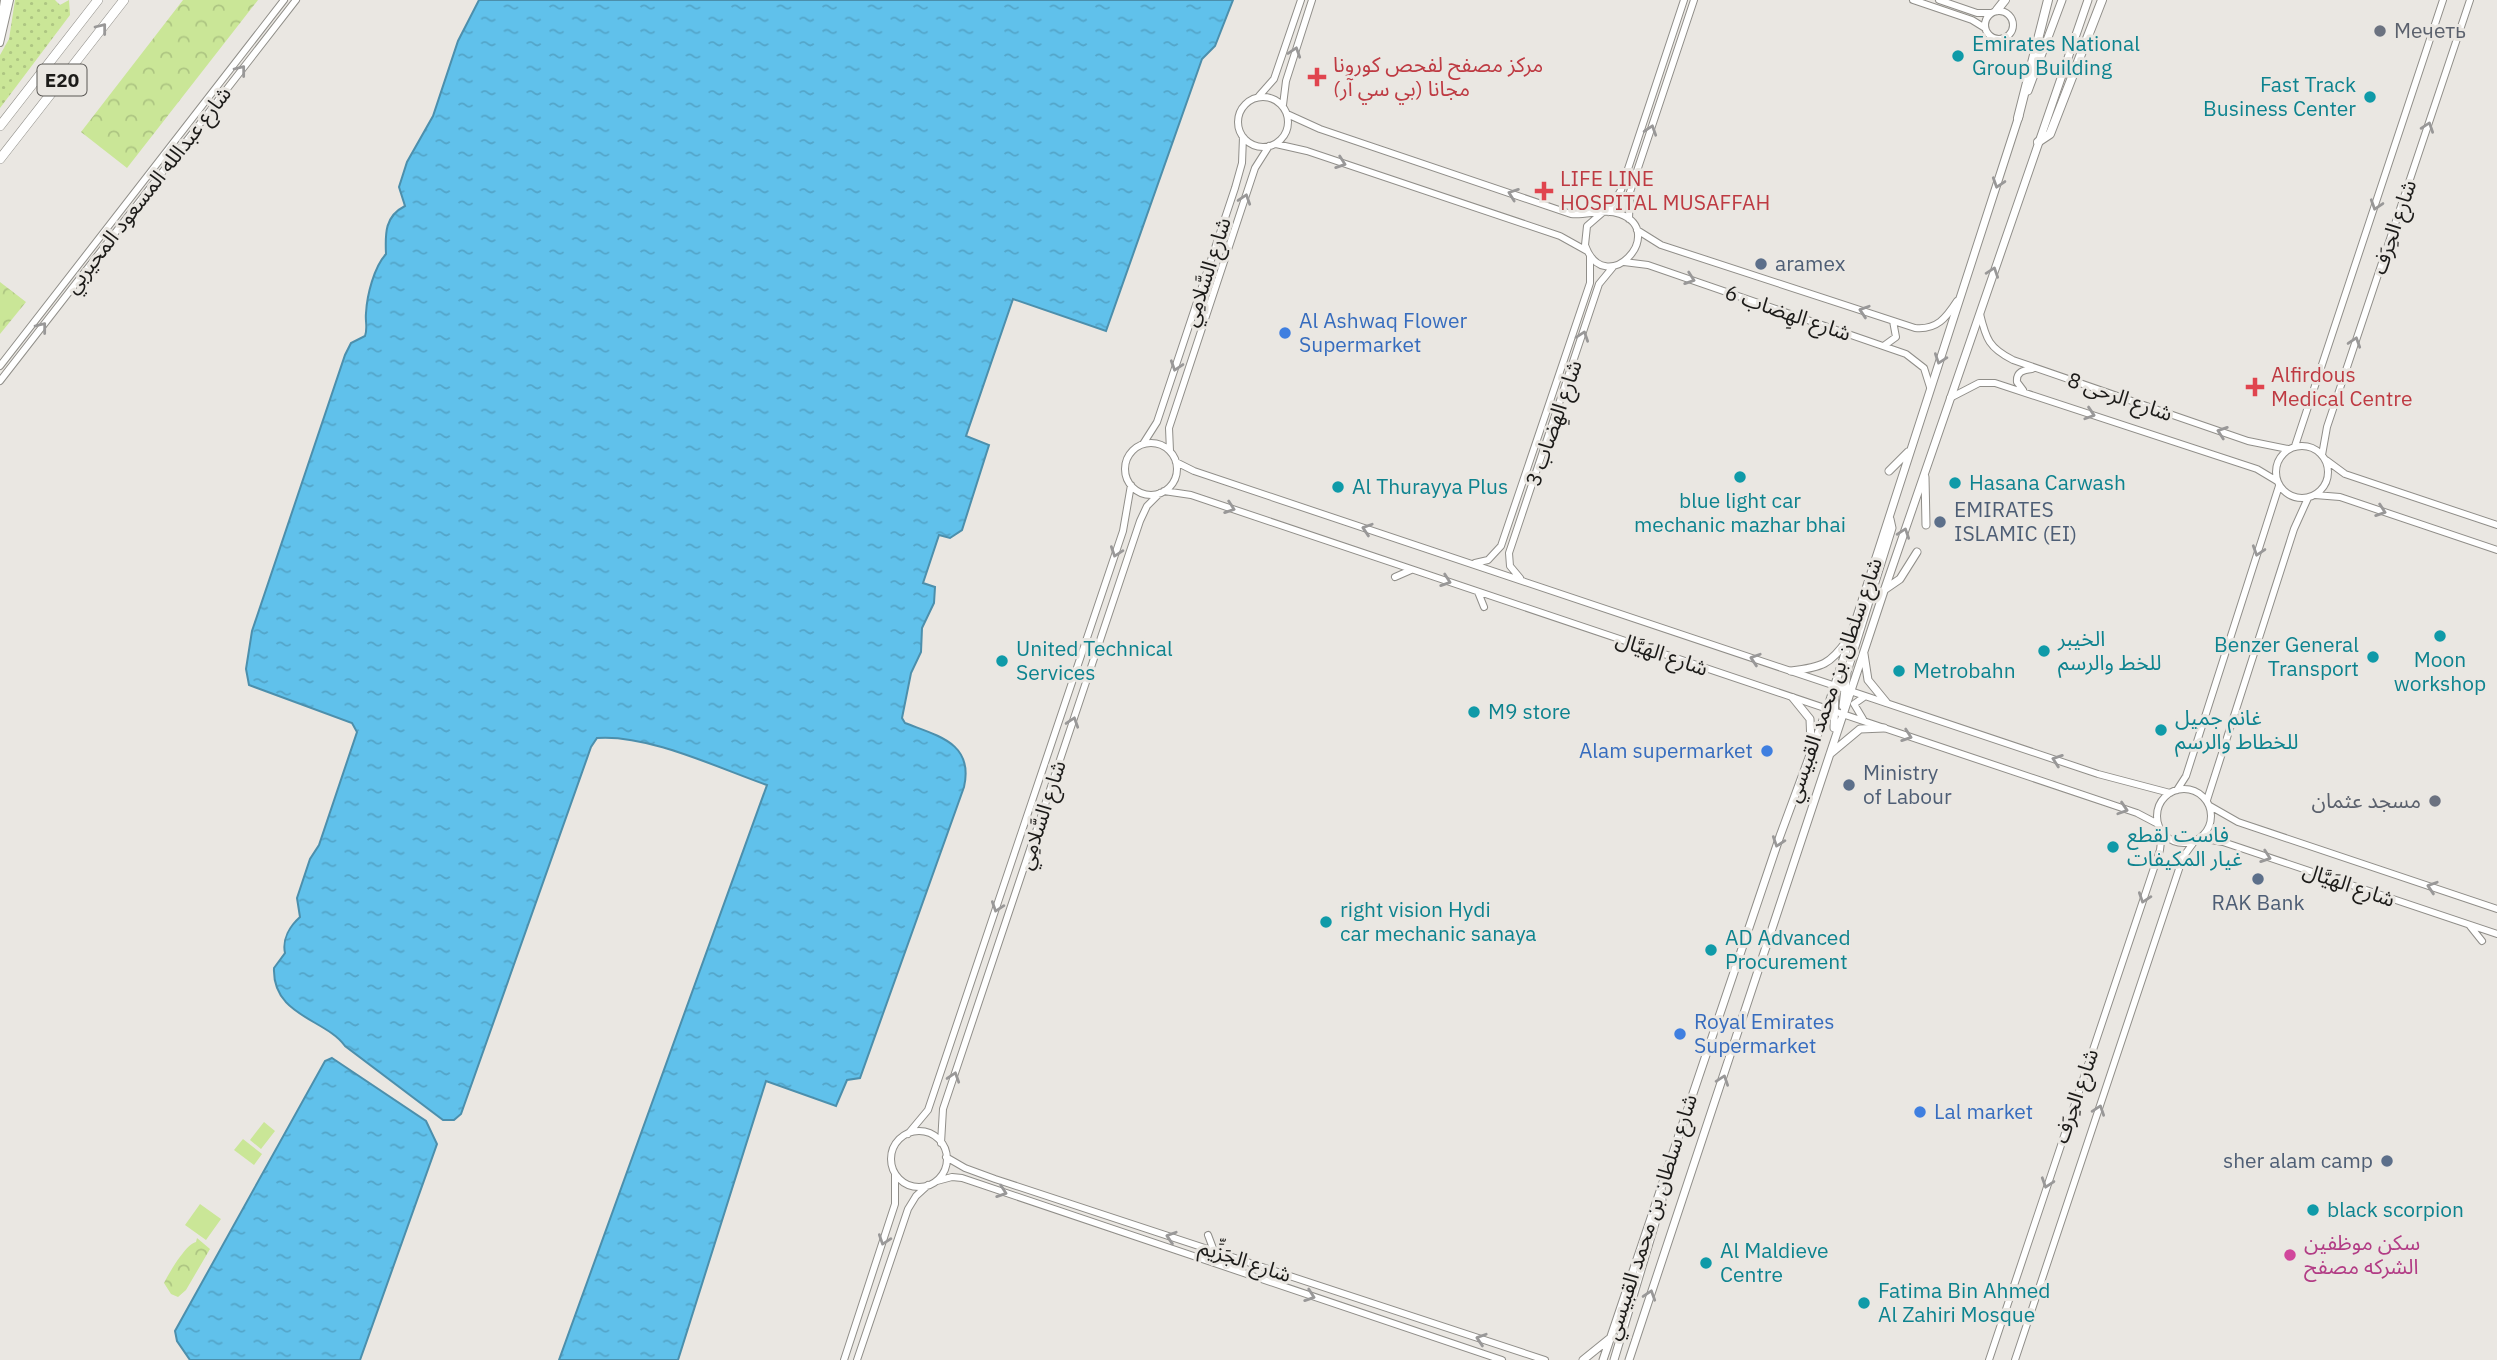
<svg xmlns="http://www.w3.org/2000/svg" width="2497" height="1360" font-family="'IBM Plex Sans','Noto Sans Arabic',sans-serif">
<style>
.grass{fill:url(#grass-dots)}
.forest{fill:url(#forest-crowns)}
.pitch{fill:#cae697}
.water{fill:url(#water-ripples);stroke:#4c8fac;stroke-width:2}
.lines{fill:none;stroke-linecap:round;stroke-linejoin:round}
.tertiary-casing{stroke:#908e89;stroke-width:8}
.secondary-casing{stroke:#908e89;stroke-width:9}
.trunk-casing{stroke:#908e89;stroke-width:10}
.motorway-casing{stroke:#908e89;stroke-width:10}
.tertiary{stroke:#fff;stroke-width:6}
.secondary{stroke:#fff;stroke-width:7}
.trunk{stroke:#fff;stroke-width:8}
.motorway{stroke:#fff;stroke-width:9}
.oneway{stroke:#999898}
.worship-dot{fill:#6b7280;stroke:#eae7e2;stroke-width:2.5}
.culture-dot{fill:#0f9aa8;stroke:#eae7e2;stroke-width:2.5}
.health-dot{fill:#e0444e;stroke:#eae7e2;stroke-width:2.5}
.service-dot{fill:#5c6f8a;stroke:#eae7e2;stroke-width:2.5}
.shop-dot{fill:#3f7fe0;stroke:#eae7e2;stroke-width:2.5}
.hotel-dot{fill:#d1479c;stroke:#eae7e2;stroke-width:2.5}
.labels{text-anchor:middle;stroke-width:6;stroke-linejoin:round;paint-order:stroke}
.shield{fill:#eae7e2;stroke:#5a5855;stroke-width:2}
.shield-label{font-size:19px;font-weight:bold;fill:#1c1b19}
.worship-label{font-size:21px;fill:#5b616d;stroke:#eae7e2;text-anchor:start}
.culture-label{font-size:21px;fill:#0d838f;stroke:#eae7e2;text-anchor:start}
.health-label{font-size:21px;fill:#be3a42;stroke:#eae7e2;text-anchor:start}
.street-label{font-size:21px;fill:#1c1b19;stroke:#eae7e2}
.service-label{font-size:21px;fill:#4e5e75;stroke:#eae7e2;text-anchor:start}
.shop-label{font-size:21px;fill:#366cbe;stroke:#eae7e2;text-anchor:start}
.hotel-label{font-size:21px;fill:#b23c85;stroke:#eae7e2;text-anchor:start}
</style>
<defs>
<pattern id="grass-dots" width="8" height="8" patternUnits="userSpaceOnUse" patternTransform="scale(1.75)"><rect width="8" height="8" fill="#cae697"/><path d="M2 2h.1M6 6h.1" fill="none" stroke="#adc582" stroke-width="1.8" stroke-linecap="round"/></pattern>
<pattern id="forest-crowns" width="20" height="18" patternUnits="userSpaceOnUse" patternTransform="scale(1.75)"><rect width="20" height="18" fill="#cae697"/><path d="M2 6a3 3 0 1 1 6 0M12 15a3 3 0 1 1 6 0" fill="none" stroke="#adc582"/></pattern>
<pattern id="water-ripples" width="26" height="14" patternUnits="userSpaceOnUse" patternTransform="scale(1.75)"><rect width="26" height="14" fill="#60c1eb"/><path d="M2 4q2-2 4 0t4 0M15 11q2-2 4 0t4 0" fill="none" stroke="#53a5c9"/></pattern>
</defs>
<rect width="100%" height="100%" fill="#eae7e2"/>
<path class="grass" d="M15,0H55L60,5L69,0L70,15L0,108V55L9,39Z"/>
<path class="forest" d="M183,0H258L127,168L81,132Z
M0,282L26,302L0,334Z
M197,1238L210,1249L186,1290L178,1297L171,1294L164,1283C169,1273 186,1244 196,1242Z"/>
<path class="pitch" d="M264,1122L275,1131L261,1149L250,1140Z
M243,1139L262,1154L254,1165L234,1150Z
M200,1204L221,1219L206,1240L185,1225Z"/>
<path class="water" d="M479,0H1233L1215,46L1202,59L1106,331L1013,299L966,436L989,445L962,530L950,538L939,535L923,583L935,587L934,603L922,628L921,652L911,673L902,718L905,723C938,736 974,743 964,787L860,1078L847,1080L836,1106L766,1081L678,1360H559L767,785C718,768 648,734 597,738L591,747L461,1114L454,1120H443L345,1046C326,1019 272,1016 274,968L285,953C282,939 290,926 300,917L297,898L310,859L319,845L357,732L352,723L249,685L246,669L252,631L345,355L351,343L365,336C368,328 365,321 366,313C367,295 374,267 386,254C385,233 385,216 405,206L399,187L407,162L433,116L458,41Z
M332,1058L426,1121L437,1144L360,1360H190L177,1341L175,1331L325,1061Z"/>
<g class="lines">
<g class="tertiary-casing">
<path id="tertiary" d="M1913,0L1972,20L1985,28
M1939,0L1977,13H1991
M1985 25a14 14 0 1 1 28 0a14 14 0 1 1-28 0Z
M0,27L4,0
M0,43L10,0
M1259,96L1274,79L1301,0
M1238 122a25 25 0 1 1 50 0a25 25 0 1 1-50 0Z
M1283,105L1286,81L1312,0
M1287,114L1320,129L1571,214C1586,216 1605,208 1620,214C1669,232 1605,301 1585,245L1587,226L1602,213
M1276,144L1307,151L1560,236L1587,251
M1608,212L1621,190L1684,0
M1629,219L1630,192L1694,0
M1637,230L1661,245L1915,328C1937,330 1946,318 1957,301
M1624,262L1648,265L1906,354L1924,368L1930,387
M1980,314C1986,339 1989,348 2013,360L2248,441L2288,449
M1885,345L1896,337L1893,321
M0,366L284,0
M0,381L296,0
M2023,390L2017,382C2016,372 2023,370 2032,369
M1950,398L1979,383H1995L2257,469L2277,481
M1125 469a26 26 0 1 1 52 0a26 26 0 1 1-52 0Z
M1143,444L1157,422L1235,188L1242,163L1243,137
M2276 472a26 26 0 1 1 52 0a26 26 0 1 1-52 0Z
M2295,446L2443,0
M1170,451L1169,428L1255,168L1269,146
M2322,455L2327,427L2470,0
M2326,460L2345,474L2497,525
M1176,462L1194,471L2098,774L2170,793
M1164,491L1191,495L2137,813L2158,824
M2315,495L2340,497L2497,550
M1475,563L1488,560L1501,546L1590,283V256
M1395,577L1411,570
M1520,578L1510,566L1509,553L1599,284L1613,267
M1478,592L1484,607
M1863,719L1854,704L1864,697
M2157 816a27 27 0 1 1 54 0a27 27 0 1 1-54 0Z
M2177,790L2186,776L2279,486
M2207,800L2294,529L2308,498
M2210,806L2238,822L2497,909
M2200,838L2223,842L2497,934
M2470,926L2482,941
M891 1159a28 28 0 1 1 56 0a28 28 0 1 1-56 0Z
M908,1134L928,1110L1123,531L1131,485
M941,1143L943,1109L1140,521L1147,506L1160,493
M946,1157L965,1168L995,1179L1545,1360
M937,1181L952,1177L962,1178L1502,1360
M1208,1235L1214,1251
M844,1360L895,1204V1174
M857,1360L908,1209L916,1196L928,1185
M1989,1360L2160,850L2162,833
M2015,1360L2183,857L2194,842"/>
</g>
<g class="secondary-casing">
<path id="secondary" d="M2028,91L2062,0
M1889,471L1908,452
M1925,477L1926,525
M1884,590L1900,579L1917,552
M1864,654L1868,680L1886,702
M1791,671C1822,667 1830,665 1848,639
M1793,698L1810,719L1811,743
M1843,706L1847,672L1892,528L1890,519
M1834,728L1835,688
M1830,754L1860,729L1884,728
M1583,1360L1609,1339
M1603,1360L1780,836L1827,709L2019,116
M1614,1360L1662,1200L1661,1186
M1629,1360L1884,591L2088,0"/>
</g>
<g class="trunk-casing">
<path id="trunk" d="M1997,10L2005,0
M2018,118L2048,0
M2038,142L2050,134L2102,0"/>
</g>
<g class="motorway-casing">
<path id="motorway" d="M0,126L98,0
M0,159L124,0"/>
</g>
<use href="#tertiary" class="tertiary"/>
<use href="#secondary" class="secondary"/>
<use href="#trunk" class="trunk"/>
<use href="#motorway" class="motorway"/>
</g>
<defs><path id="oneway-chevron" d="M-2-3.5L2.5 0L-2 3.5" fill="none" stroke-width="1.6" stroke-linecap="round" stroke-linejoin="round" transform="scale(1.75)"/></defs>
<g class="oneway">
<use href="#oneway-chevron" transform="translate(102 28) rotate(-52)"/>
<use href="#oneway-chevron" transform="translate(1295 52) rotate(-72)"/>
<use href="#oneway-chevron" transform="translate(241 70) rotate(-52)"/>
<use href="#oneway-chevron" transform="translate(2428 127) rotate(-71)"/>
<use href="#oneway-chevron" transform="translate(1651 130) rotate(-72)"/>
<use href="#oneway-chevron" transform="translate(1341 163) rotate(19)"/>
<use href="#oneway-chevron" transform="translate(1998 183) rotate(108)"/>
<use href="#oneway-chevron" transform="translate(1513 194) rotate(-160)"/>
<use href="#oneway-chevron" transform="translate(1245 199) rotate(-72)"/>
<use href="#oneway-chevron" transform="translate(2376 205) rotate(108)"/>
<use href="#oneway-chevron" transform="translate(1993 272) rotate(-71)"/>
<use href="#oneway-chevron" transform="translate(1690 279) rotate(19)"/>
<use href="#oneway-chevron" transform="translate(1864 311) rotate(-162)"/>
<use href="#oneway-chevron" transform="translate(42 327) rotate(-52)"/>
<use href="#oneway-chevron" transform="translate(1583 336) rotate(-71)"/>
<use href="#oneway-chevron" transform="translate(2355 342) rotate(-72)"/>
<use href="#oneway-chevron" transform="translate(1940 359) rotate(109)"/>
<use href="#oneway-chevron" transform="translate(1176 366) rotate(108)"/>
<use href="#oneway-chevron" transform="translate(2090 414) rotate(18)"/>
<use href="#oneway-chevron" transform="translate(2222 432) rotate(-161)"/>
<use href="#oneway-chevron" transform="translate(1230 508) rotate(19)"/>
<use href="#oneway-chevron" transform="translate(2381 511) rotate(19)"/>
<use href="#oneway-chevron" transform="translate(1367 529) rotate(-162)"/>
<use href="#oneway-chevron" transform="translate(1904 533) rotate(-71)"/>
<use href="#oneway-chevron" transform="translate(2258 551) rotate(108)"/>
<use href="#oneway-chevron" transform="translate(1116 552) rotate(109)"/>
<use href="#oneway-chevron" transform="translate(1446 581) rotate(19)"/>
<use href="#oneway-chevron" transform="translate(1755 659) rotate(-162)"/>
<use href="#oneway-chevron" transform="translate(1073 722) rotate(-72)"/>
<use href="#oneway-chevron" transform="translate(1907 736) rotate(19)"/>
<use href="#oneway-chevron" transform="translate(2057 760) rotate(-161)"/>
<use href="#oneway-chevron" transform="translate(2123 809) rotate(18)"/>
<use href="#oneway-chevron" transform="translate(1778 842) rotate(109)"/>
<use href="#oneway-chevron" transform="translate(2266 857) rotate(19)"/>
<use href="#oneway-chevron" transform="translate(2432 887) rotate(-162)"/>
<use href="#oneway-chevron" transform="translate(2144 898) rotate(109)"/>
<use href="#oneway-chevron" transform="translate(997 907) rotate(109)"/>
<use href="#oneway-chevron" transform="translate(954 1077) rotate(-72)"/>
<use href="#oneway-chevron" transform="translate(1723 1080) rotate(-71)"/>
<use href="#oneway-chevron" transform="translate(2099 1110) rotate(-71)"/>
<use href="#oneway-chevron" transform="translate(2047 1183) rotate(108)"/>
<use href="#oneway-chevron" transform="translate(1002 1192) rotate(19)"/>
<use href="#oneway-chevron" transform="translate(1171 1237) rotate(-162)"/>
<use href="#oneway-chevron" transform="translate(884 1240) rotate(109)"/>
<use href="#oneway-chevron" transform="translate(1650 1295) rotate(-72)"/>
<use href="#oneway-chevron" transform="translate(1310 1296) rotate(19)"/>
<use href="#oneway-chevron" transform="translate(1481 1339) rotate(-162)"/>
</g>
<g class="worship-dot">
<circle cx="2380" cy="31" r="7"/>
<circle cx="2435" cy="801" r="7"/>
</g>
<g class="culture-dot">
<circle cx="1958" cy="56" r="7"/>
<circle cx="2370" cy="97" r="7"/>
<circle cx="1740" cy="477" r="7"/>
<circle cx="1955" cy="483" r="7"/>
<circle cx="1338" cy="487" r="7"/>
<circle cx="2440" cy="636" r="7"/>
<circle cx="2044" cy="651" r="7"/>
<circle cx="2373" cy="657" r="7"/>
<circle cx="1002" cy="661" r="7"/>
<circle cx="1899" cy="671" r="7"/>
<circle cx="1474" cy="712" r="7"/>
<circle cx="2161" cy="730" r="7"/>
<circle cx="2113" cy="847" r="7"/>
<circle cx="1326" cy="922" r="7"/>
<circle cx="1711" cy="950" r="7"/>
<circle cx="2313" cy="1210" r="7"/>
<circle cx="1706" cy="1263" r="7"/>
<circle cx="1864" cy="1303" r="7"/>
</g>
<g class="health-dot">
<path d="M1313.5 66.5h7v7h7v7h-7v7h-7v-7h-7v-7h7z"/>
<path d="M1540.5 180.5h7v7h7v7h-7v7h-7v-7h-7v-7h7z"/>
<path d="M2251.5 376.5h7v7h7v7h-7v7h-7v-7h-7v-7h7z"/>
</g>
<g class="service-dot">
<circle cx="1761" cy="264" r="7"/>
<circle cx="1940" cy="522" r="7"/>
<circle cx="1849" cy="785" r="7"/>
<circle cx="2258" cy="879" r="7"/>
<circle cx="2387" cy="1161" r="7"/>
</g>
<g class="shop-dot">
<circle cx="1285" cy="333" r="7"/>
<circle cx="1767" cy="751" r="7"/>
<circle cx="1680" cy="1034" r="7"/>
<circle cx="1920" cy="1112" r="7"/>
</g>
<circle class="hotel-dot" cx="2290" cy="1255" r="7"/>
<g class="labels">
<rect class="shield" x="37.5" y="64.5" width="49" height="31" rx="5"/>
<g class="shield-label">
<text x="62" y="87">E20</text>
</g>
<g class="worship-label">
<text x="2394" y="38">Мечеть</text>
<text x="2421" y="808" text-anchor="end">مسجد عثمان</text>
</g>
<g class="culture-label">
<text x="1972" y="51">Emirates National<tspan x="1972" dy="24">Group Building</tspan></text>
<text x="2356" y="92" text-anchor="end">Fast Track<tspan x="2356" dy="24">Business Center</tspan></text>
<text x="1969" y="490">Hasana Carwash</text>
<text x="1352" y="494">Al Thurayya Plus</text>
<text x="1740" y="508" text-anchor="middle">blue light car<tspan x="1740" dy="24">mechanic mazhar bhai</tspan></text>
<text x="2058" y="646">الخیبر<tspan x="2058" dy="24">للخط والرسم</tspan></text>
<text x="2359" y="652" text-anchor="end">Benzer General<tspan x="2359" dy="24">Transport</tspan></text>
<text x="1016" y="656">United Technical<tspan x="1016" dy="24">Services</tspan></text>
<text x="2440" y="667" text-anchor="middle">Moon<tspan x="2440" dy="24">workshop</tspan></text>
<text x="1913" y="678">Metrobahn</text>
<text x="1488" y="719">M9 store</text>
<text x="2175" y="725">غانم جمیل<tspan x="2175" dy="24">للخطاط والرسم</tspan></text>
<text x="2127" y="842">فاست لقطع<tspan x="2127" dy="24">غيار المكيفات</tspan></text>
<text x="1340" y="917">right vision Hydi<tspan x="1340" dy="24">car mechanic sanaya</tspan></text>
<text x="1725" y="945">AD Advanced<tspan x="1725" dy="24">Procurement</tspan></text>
<text x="2327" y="1217">black scorpion</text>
<text x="1720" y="1258">Al Maldieve<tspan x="1720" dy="24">Centre</tspan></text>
<text x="1878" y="1298">Fatima Bin Ahmed<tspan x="1878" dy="24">Al Zahiri Mosque</tspan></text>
</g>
<g class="health-label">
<text x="1333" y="72">مركز مصفح لفحص كورونا<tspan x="1333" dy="24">(بي سي آر) مجانا</tspan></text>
<text x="1560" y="186">LIFE LINE<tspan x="1560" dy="24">HOSPITAL MUSAFFAH</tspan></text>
<text x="2271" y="382">Alfirdous<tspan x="2271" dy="24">Medical Centre</tspan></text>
</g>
<g class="street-label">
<text transform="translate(148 190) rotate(-52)" y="7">شارع عبدالله المسعود المحيربي</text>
<text transform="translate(2394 227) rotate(-71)" y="7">شارع الحِرَف</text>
<text transform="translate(1207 272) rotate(-72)" y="7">شارع السَّلامِي</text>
<text transform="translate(1788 313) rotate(19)" y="7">شارع الهِضاب 6</text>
<text transform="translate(2120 397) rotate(19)" y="7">شارع الرحى 8</text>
<text transform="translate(1554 423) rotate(-71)" y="7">شارع الهِضاب 3</text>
<text transform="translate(1662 654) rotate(19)" y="7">شارع الهَيَّال</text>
<text transform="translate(1834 680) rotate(-71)" y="7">شارع سلطان بن محمد القبيسي</text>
<text transform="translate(1042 815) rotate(-72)" y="7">شارع السَّلامِي</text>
<text transform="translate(2349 885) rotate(19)" y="7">شارع الهَيَّال</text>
<text transform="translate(2076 1096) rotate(-71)" y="7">شارع الحِرَف</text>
<text transform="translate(1651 1217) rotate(-72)" y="7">شارع سلطان بن محمد القبيسي</text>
<text transform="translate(1245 1261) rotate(18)" y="7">شارع الجَزِّيم</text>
</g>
<g class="service-label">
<text x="1775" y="271">aramex</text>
<text x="1954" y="517">EMIRATES<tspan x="1954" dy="24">ISLAMIC (EI)</tspan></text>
<text x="1863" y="780">Ministry<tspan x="1863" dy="24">of Labour</tspan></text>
<text x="2258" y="910" text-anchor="middle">RAK Bank</text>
<text x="2373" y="1168" text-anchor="end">sher alam camp</text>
</g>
<g class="shop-label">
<text x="1299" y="328">Al Ashwaq Flower<tspan x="1299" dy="24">Supermarket</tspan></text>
<text x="1753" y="758" text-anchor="end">Alam supermarket</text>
<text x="1694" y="1029">Royal Emirates<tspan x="1694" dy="24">Supermarket</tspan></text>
<text x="1934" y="1119">Lal market</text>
</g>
<g class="hotel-label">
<text x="2304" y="1250">سكن موظفين<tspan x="2304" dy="24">الشركه مصفح</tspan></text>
</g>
</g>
</svg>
